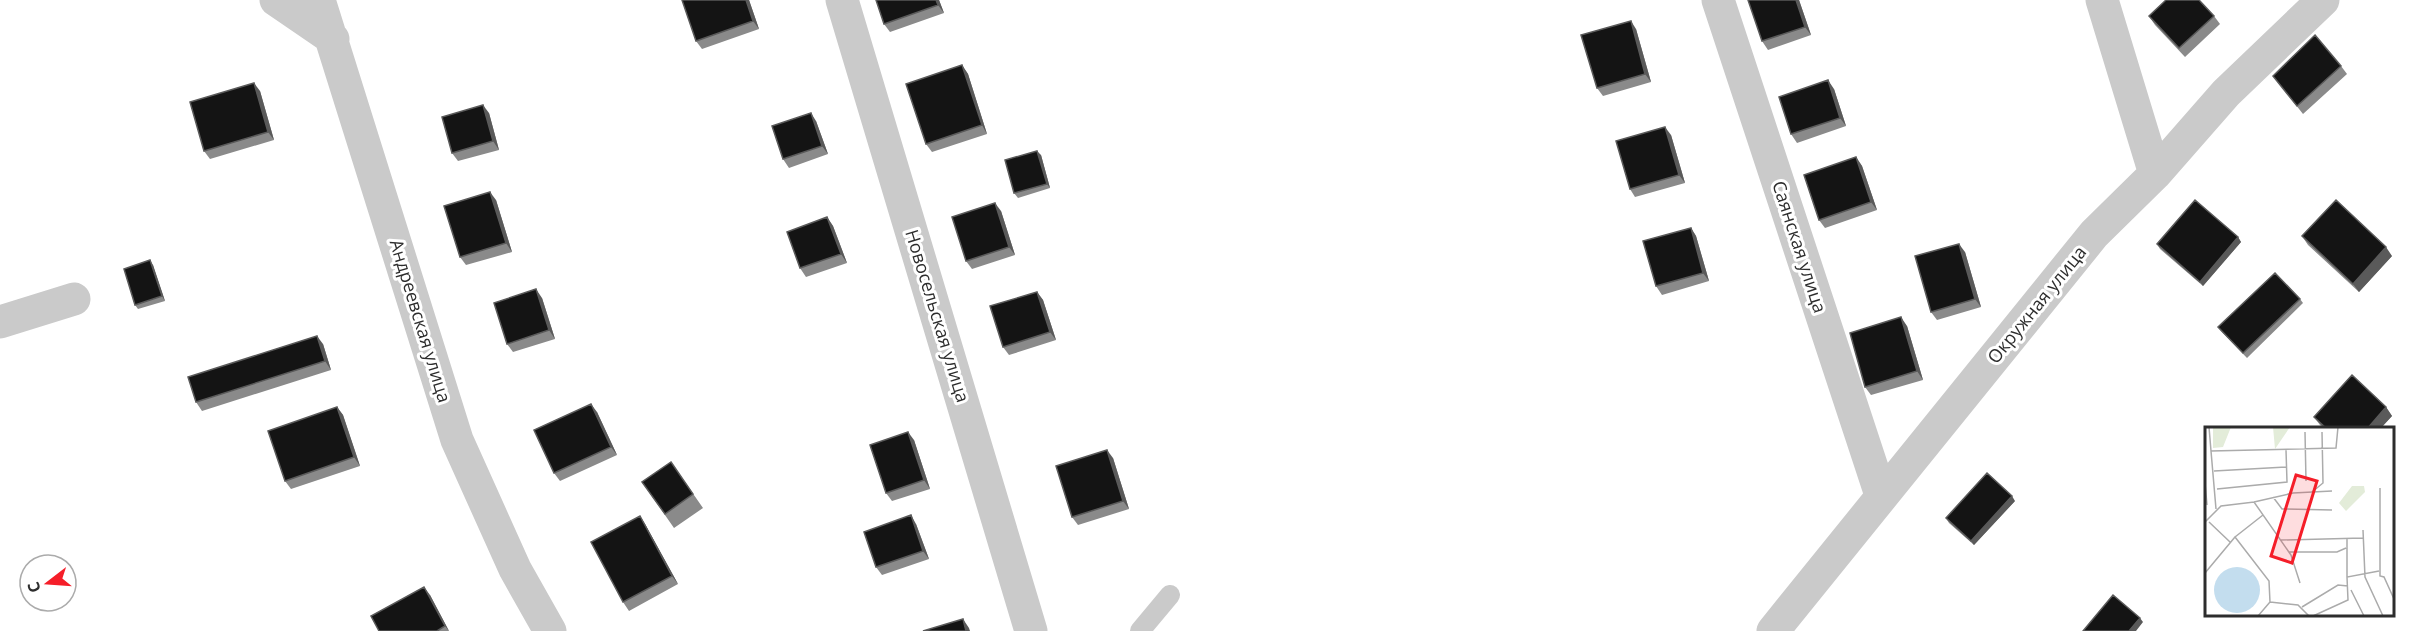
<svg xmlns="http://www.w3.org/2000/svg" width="2409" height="631" font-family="'Open Sans',sans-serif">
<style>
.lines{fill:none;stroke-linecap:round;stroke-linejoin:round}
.service{stroke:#cacaca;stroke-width:20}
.minor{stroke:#cacaca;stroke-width:33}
.wall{fill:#8a8a8a}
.shaded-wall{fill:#5a5a5a}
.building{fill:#141414;stroke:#5a5a5a;stroke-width:1.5}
.labels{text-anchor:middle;stroke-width:6;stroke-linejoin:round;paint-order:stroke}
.street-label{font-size:18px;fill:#2d2d2d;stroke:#fff}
.inset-road{fill:none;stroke:#ababab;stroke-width:1.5}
.view{fill:#f51e29;fill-opacity:0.15;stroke:#f51e29;stroke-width:3}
.inset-edge{fill:none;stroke:#2d2d2d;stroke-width:3}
</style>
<rect width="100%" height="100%" fill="#fff"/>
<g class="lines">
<path class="service" d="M1140,631L1170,595"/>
<path class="minor" d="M276,0L333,39
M319,0L457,440L515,569L550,631
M842,0L1031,631
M1718,0L1881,495
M2102,0L2155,174
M0,322L74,299
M1773,631L2094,234L2155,174L2226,93L2323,0"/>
</g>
<path class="wall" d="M749,0L759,29L702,49L696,41Z
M876,0H939L944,13L890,32L884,24Z
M1799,0L1811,35L1768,50L1762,41Z
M2149,16H2214L2220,24L2185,57L2155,25Z
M1636,29L1651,82L1603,96L1597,88Z
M962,65L968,74L987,134L932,152L926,144Z
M2341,66L2347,74L2303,114L2273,76Z
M1834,89L1846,126L1797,143L1791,134Z
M260,91L274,140L210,159L204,151Z
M489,113L499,150L458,161L452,153Z
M816,121L828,154L789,168L783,159Z
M1671,135L1685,183L1635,197L1630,189Z
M1041,155L1050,188L1018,198L1014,193Z
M1856,157L1862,166L1877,210L1825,228L1819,220Z
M496,200L512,252L466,265L460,257Z
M1001,211L1015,255L972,269L966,261Z
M827,217L833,226L847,263L806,277L800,268Z
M1691,228L1696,236L1709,281L1662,295L1656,286Z
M2302,236L2392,256L2359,292L2308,245Z
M2238,237L2241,242L2203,286L2160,249L2157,244Z
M1965,252L1981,307L1937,320L1931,312Z
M153,265L165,301L138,309L135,305Z
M1037,292L1043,300L1056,340L1009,355L1003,347Z
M542,298L555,339L513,352L507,344Z
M2300,299L2303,303L2247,358L2221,331L2218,327Z
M1907,326L1923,380L1871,395L1865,387Z
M323,344L331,370L202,411L196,402Z
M337,407L343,415L360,466L291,489L285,481Z
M2386,407L2392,416L2380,429H2324L2320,425L2314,417Z
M597,412L617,455L560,481L554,473Z
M914,440L930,489L892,501L886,493Z
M1113,458L1129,509L1078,525L1072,517Z
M671,462L703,508L674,528L642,482Z
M2015,501L1974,545L1949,523L1946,518Z
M640,516L645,524L678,584L629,611L623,602Z
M916,524L929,559L882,575L876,567Z
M430,595L449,631H379Z"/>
<path class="shaded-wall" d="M746,0H749L759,29L753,21Z
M936,0H939L944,13L938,5Z
M1796,0H1799L1811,35L1805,27Z
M1631,21L1636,29L1651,82L1645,74Z
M962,65L968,74L987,134L982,125Z
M1828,80L1834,89L1846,126L1840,118Z
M254,83L260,91L274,140L268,132Z
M483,105L489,113L499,150L493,141Z
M811,113L816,121L828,154L822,146Z
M1665,127L1671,135L1685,183L1679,175Z
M1037,151L1041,155L1050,188L1047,184Z
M1856,157L1862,166L1877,210L1871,202Z
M490,192L496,200L512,252L506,243Z
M995,203L1001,211L1015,255L1009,247Z
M827,217L833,226L847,263L841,254Z
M1691,228L1696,236L1709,281L1703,273Z
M2238,237L2241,242L2203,286L2200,282Z
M1959,244L1965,252L1981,307L1975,299Z
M2386,247L2392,256L2359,292L2353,284Z
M150,260L153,265L165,301L162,296Z
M536,289L542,298L555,339L549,330Z
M1037,292L1043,300L1056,340L1050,332Z
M1901,317L1907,326L1923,380L1917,371Z
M317,336L323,344L331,370L325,361Z
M591,404L597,412L617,455L611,447Z
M337,407L343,415L360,466L354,457Z
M2386,407L2392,416L2380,429H2367Z
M908,432L914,440L930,489L924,480Z
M1107,450L1113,458L1129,509L1123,501Z
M2012,496L2015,501L1974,545L1971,541Z
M911,515L916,524L929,559L923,551Z
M640,516L645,524L678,584L672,576Z
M424,587L430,595L449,631L445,626Z
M2140,618L2143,622L2136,631H2129Z
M963,619L969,628L970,631H966Z"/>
<path class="building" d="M682,0H746L753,21L696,41Z
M876,0H936L938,5L884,24Z
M1748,0H1796L1805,27L1762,41Z
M2166,0H2199L2214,16L2179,48L2149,16Z
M1631,21L1645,74L1597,88L1581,35Z
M2315,35L2341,66L2297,106L2273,76Z
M962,65L982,125L926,144L906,84Z
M1828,80L1840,118L1791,134L1779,97Z
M254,83L268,132L204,151L190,102Z
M483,105L493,141L452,153L442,117Z
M811,113L822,146L783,159L772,126Z
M1665,127L1679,175L1630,189L1616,141Z
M1037,151L1047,184L1014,193L1005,160Z
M1856,157L1871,202L1819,220L1804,175Z
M490,192L506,243L460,257L444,206Z
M2195,200L2238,237L2200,282L2157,244Z
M2336,200L2386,247L2353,284L2302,236Z
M995,203L1009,247L966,261L952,217Z
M827,217L841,254L800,268L787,232Z
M1691,228L1703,273L1656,286L1643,241Z
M1959,244L1975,299L1931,312L1915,256Z
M150,260L162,296L135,305L124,269Z
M2275,273L2300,299L2243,353L2218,327Z
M536,289L549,330L507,344L494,303Z
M1037,292L1050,332L1003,347L990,306Z
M1901,317L1917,371L1865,387L1850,333Z
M317,336L325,361L196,402L188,377Z
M2352,375L2386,407L2367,429H2327L2314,417Z
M591,404L611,447L554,473L534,430Z
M337,407L354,457L285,481L268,431Z
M908,432L924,480L886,493L870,445Z
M1107,450L1123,501L1072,517L1056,466Z
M671,462L693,494L665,514L642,482Z
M1987,473L2012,496L1971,541L1946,518Z
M911,515L923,551L876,567L864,532Z
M640,516L672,576L623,602L591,542Z
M424,587L445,626L437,631H379L371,616Z
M2113,595L2140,618L2129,631H2083Z
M963,619L966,631H923Z"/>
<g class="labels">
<g class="street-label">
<text transform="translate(1799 247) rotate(72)" y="6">Саянская улица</text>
<text transform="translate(2037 305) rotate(-51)" y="6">Окружная улица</text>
<text transform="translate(937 316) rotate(73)" y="6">Новосельская улица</text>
<text transform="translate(420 321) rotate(73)" y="6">Андреевская улица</text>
</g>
</g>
<g transform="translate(2205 427)">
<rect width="189" height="189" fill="#fff"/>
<path d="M26,0L18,20L8,21V1ZM68,0H85L70,22ZM147,59H159L160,65L141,84L134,76Z" fill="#e3ecd9"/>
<path d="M9 163a23 23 0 1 1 46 0a23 23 0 1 1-46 0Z" fill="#c3ddee"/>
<path class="inset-road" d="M4,0L6,24M100,5L101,54M9,44L81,40M0,56L2,78M175,61V149L179,150L189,172M12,62L82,55L81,23M107,65L118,56L117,5M68,70L77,82L127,83M49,75L88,66L127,64M11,82L6,24L131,21L133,0M0,95L16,79L49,75L86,128L95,156M4,95L25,115M158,103L160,150L178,189M30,110L58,88M142,111V150M76,113L158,111M84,125H132L141,121M0,146L30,110L64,154L65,175L53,189M146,163L159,189M65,175L93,178L104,189M97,180L133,158L143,159M108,189L143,173L142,150L174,144"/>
<path class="view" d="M91,48L112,54L87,136L66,129Z"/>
<rect width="189" height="189" class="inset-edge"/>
</g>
<g transform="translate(48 583) rotate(253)"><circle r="28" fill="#ffffff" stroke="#ababab" stroke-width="1.5"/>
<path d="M0-4.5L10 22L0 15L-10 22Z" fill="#f51e29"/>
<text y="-9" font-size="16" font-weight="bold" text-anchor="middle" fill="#2d2d2d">С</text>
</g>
</svg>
